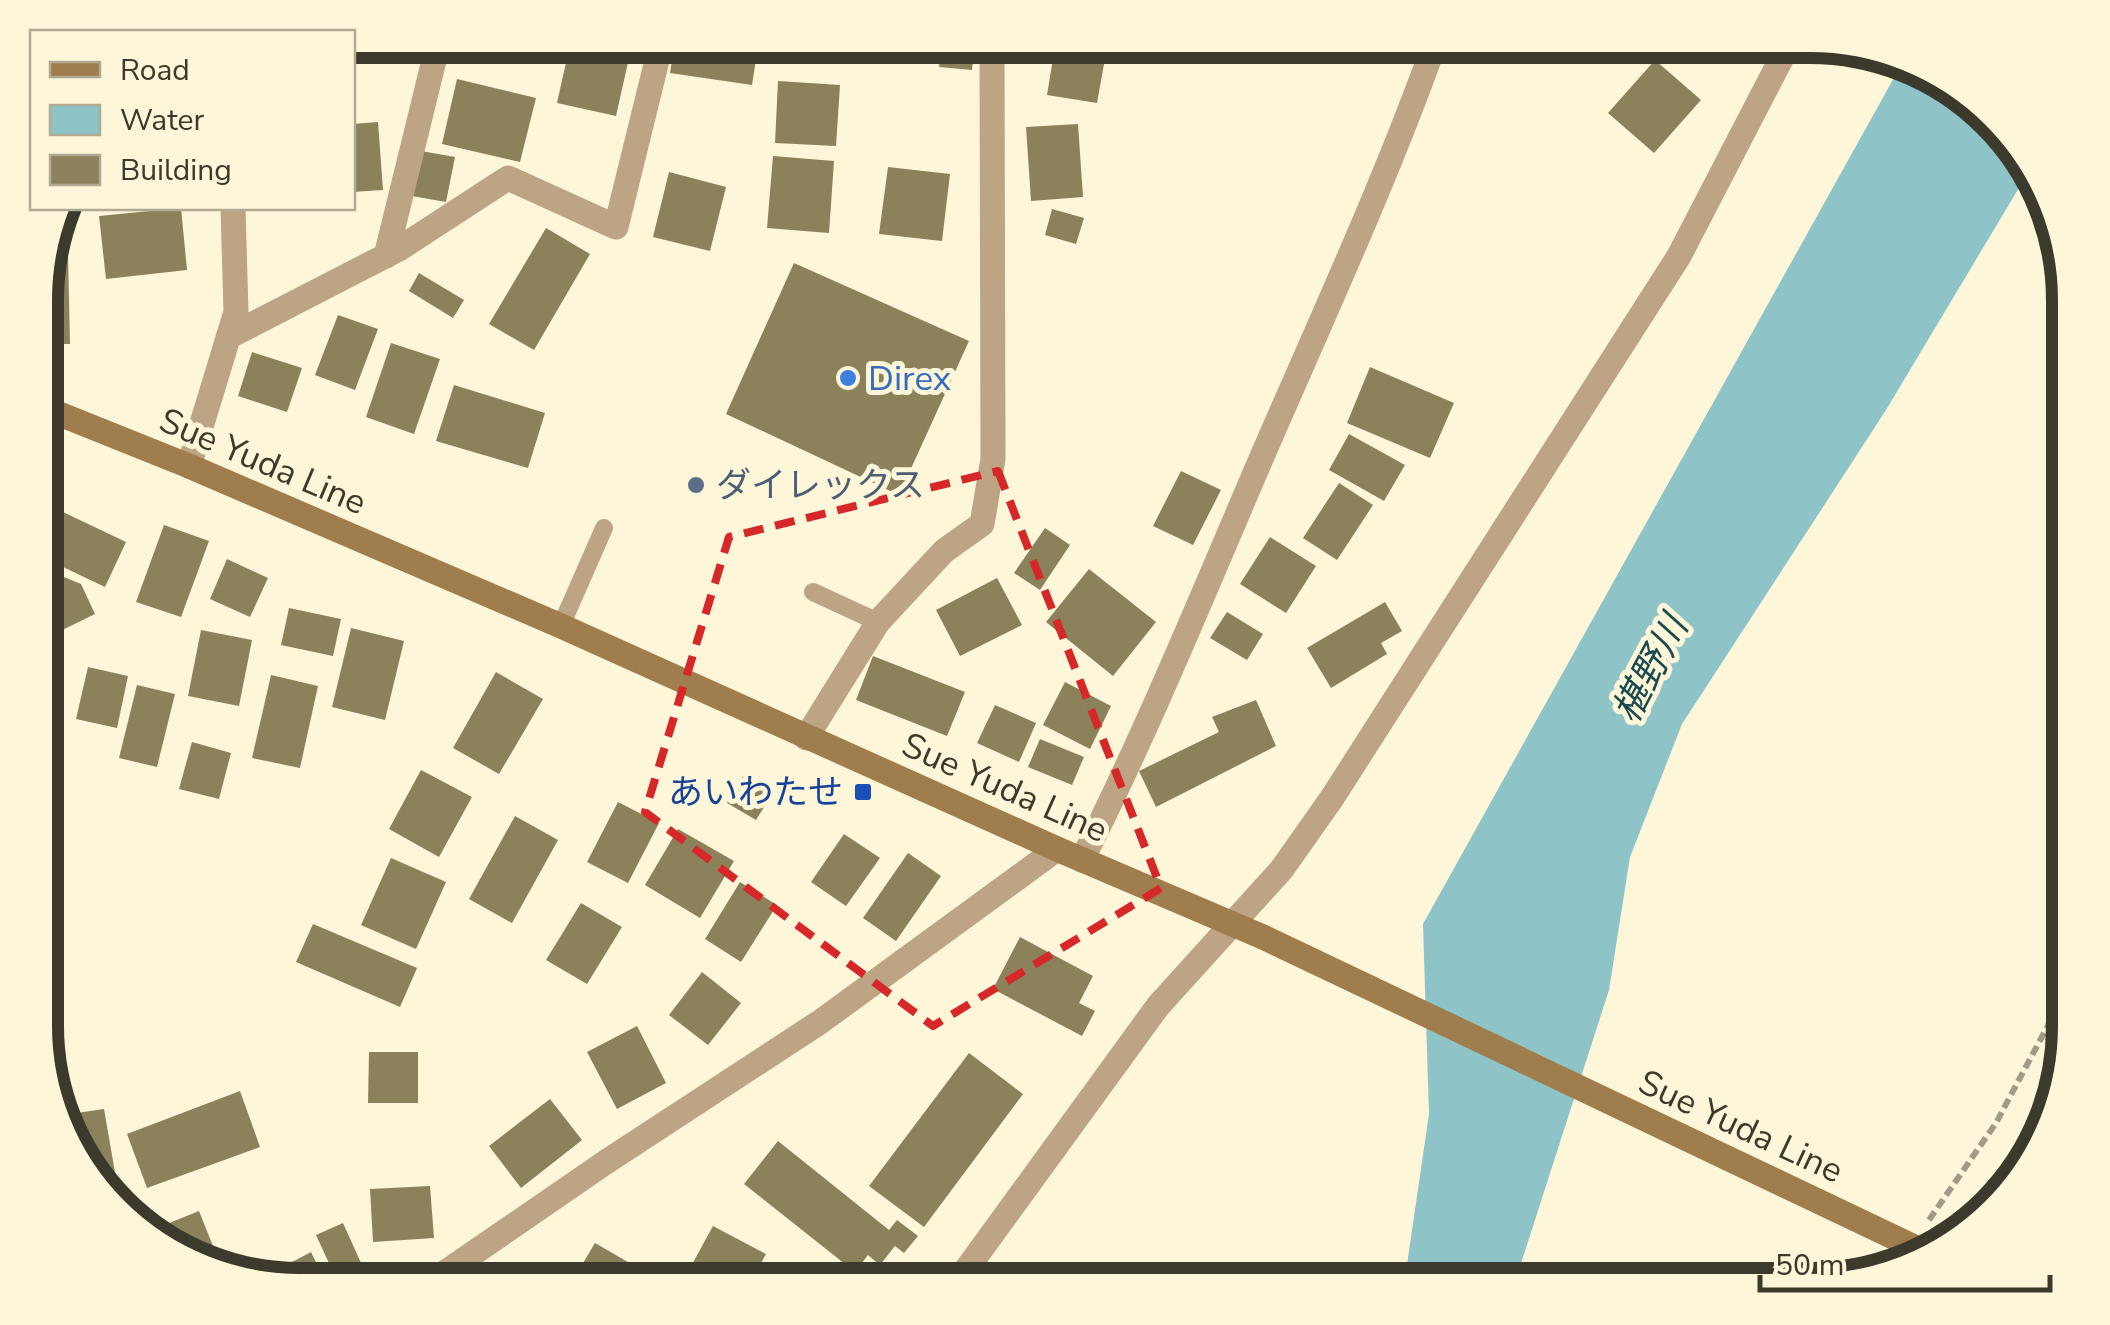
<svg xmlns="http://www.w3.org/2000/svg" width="2110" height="1325" font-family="'Nunito Sans','Noto Sans JP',sans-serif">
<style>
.water{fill:#8ec3c8}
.building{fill:#8b815b}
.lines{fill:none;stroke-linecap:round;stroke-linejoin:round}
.path{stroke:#a09b86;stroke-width:6;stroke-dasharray:10 5;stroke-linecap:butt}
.lane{stroke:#bca484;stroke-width:18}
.street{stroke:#bca484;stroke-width:25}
.secondary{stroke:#9f7d4c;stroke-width:25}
.secondary-bridge{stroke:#9f7d4c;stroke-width:25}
.marked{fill:none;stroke:#d62828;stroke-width:8;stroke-dasharray:20 12;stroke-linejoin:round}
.shop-dot{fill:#3f7fe0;stroke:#fdf6d8;stroke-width:4}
.service-dot{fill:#5c6f8a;stroke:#fdf6d8;stroke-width:4}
.transit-dot{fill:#1a4fb4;stroke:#fdf6d8;stroke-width:4}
.labels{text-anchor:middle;stroke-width:10;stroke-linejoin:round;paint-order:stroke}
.shop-label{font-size:35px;fill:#366cbe;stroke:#fdf6d8;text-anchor:start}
.street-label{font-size:35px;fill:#3c392d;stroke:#fdf6d8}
.service-label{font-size:35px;fill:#4e5e75;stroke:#fdf6d8;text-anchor:start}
.transit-label{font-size:35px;fill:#164399;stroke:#fdf6d8;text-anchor:end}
.water-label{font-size:38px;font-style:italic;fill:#1b4a4f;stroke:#fdf6d8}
.rim{fill:none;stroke:#3c392d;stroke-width:12}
</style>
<rect width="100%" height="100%" fill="#fdf6d8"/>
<path class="water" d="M1900,67L1954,83L2032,166L1886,410L1682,724L1630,857L1609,990L1514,1285H1404L1429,1114L1423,924Z"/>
<path class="building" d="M471,40H530L527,54Z
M571,40H633L616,116L557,103Z
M675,40H759L752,85L670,73Z
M860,40H928L926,52Z
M942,40H975L972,70L939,67Z
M1056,40L1108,42L1097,103L1047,95Z
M1655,60L1701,100L1654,153L1608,113Z
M457,79L536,98L520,162L442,144Z
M778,81L840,85L836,146L775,143Z
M378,122L383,190L352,192V124Z
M1078,124L1083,197L1031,201L1026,127Z
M421,151L455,157L446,202L412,196Z
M773,156L834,161L829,233L767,228Z
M888,167L950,174L942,241L879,234Z
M669,172L726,187L710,251L653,237Z
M181,208L187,270L106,279L99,216Z
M1052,209L1084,218L1076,244L1045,235Z
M546,228L590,254L534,350L489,324Z
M46,255H68L70,344H42V266Z
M794,263L969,341L899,495L726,414Z
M419,273L464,300L453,318L409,291Z
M338,315L378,329L355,390L315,375Z
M391,343L440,359L414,434L366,417Z
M252,352L302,368L287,412L238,396Z
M1370,367L1454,403L1430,458L1347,423Z
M454,385L545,413L528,468L436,441Z
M1349,434L1405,465L1384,501L1329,470Z
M1181,471L1221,490L1193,545L1153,526Z
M1339,483L1373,505L1337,560L1303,538Z
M42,502L126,542L105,587L42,557Z
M164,525L209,541L181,617L136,602Z
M1045,528L1070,545L1040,590L1014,573Z
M1270,537L1316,566L1286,613L1240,584Z
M227,559L268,578L250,617L210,599Z
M1089,569L1156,622L1113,676L1046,622Z
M64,577L81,584L95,614L42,640V583L45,586Z
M997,578L1022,625L960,656L936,610Z
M1385,602L1402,631L1381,643L1387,654L1331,688L1307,648Z
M289,608L341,619L333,656L281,645Z
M1227,612L1263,634L1247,660L1210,638Z
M351,628L404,641L385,720L332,707Z
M201,630L252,640L239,706L188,696Z
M873,656L965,692L947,736L856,700Z
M88,667L128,676L117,728L76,719Z
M496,672L543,699L499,774L453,748Z
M271,675L318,686L300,768L252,758Z
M1065,682L1111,706L1090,749L1043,725Z
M137,685L175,694L157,767L119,758Z
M1256,700L1276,746L1156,807L1139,771L1219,732L1212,717Z
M995,705L1036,723L1019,762L977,743Z
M1040,739L1084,757L1072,785L1028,767Z
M192,742L231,753L219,799L179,789Z
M421,770L472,797L439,857L389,829Z
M743,776L773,793L756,820L727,803Z
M618,802L659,823L628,883L587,862Z
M515,816L558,840L512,923L469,899Z
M678,829L734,861L700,918L645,885Z
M844,834L880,858L846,906L811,882Z
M908,853L941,876L896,941L863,918Z
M391,858L446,882L416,949L361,925Z
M740,882L777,905L741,962L705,939Z
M581,903L622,927L587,984L546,960Z
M313,924L417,968L400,1007L296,962Z
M1020,937L1093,976L1079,1003L1095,1011L1082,1036L993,989Z
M702,972L741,1003L708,1045L669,1015Z
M637,1026L666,1083L617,1109L587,1052Z
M369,1052H418V1103H368Z
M969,1053L1023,1094L924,1227L869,1186Z
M240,1091L260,1147L147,1188L127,1134Z
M550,1099L582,1140L521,1188L489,1146Z
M104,1109L117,1184L101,1187L83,1169L63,1115Z
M778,1141L889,1230L897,1220L918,1236L904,1253L895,1246L880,1265L868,1255L855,1272L744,1184Z
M430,1186L434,1238L373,1242L370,1189Z
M199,1211L219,1261L156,1242L147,1232Z
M343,1223L371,1285H339L316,1235Z
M713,1226L766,1254L749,1285H696L684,1279Z
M595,1243L640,1269L631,1285H570Z
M311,1252L327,1285H299L276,1278L295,1269L292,1262Z"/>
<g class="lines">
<path class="path" d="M1929,1220L1996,1123L2069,986"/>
<path class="lane" d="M813,592L878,622
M561,626L604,528"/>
<path class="street" d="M386,256L439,40
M228,337L399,249L508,178L616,227L662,40
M189,466L236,312L233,208
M806,738L878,622L944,551L982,524L993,459L992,40
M1082,860C1149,727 1205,589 1264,452C1323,316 1386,180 1436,40
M2026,1169H2027
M427,1285L606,1162L820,1022L1057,849
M955,1285L1158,1006L1282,869L1332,798L1679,256L1791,40"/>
<path class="secondary" d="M42,407L189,466L561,626L1057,849L1263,937"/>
<path class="secondary-bridge" d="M1263,937L1929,1254"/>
</g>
<path class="marked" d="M998,471L1161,888L933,1026L645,812L729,537Z"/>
<circle class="shop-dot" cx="848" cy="378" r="10"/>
<circle class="service-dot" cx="696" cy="485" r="10"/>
<rect class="transit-dot" x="853" y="782" width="20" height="20" rx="5"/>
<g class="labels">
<g class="shop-label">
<text x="868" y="390">Direx</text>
</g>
<g class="street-label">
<text transform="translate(263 461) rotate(23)" y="12">Sue Yuda Line</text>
<text transform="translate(1005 787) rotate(24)" y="12">Sue Yuda Line</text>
<text transform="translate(1741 1126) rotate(25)" y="12">Sue Yuda Line</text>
</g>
<g class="service-label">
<text x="716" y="497">ダイレックス</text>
</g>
<g class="transit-label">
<text x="843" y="804">あいわたせ</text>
</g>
<g class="water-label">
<text transform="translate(1650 669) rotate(-62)" y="13">椹野川</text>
</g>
</g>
<path d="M0 0H2110V1325H0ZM300 58H1810A242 242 0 0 1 2052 300V1026A242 242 0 0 1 1810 1268H300A242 242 0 0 1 58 1026V300A242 242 0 0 1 300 58Z" fill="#fdf6d8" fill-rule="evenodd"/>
<path class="rim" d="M300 58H1810A242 242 0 0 1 2052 300V1026A242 242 0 0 1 1810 1268H300A242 242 0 0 1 58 1026V300A242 242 0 0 1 300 58Z"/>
<rect x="30" y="30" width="325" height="180" fill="#fdf6d8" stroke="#b0aa94" stroke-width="2.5"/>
<rect x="50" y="62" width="50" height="15" fill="#9f7d4c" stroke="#b0aa94" stroke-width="2.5"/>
<text x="120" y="80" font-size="30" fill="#3c392d">Road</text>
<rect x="50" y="105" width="50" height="30" fill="#8ec3c8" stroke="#b0aa94" stroke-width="2.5"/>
<text x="120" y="130" font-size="30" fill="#3c392d">Water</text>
<rect x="50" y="155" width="50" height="30" fill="#8b815b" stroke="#b0aa94" stroke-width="2.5"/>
<text x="120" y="180" font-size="30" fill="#3c392d">Building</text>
<path d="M1760 1275v15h290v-15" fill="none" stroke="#3c392d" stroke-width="5"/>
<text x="1775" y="1275" font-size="30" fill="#3c392d" stroke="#fdf6d8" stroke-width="8" paint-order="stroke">50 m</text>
</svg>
